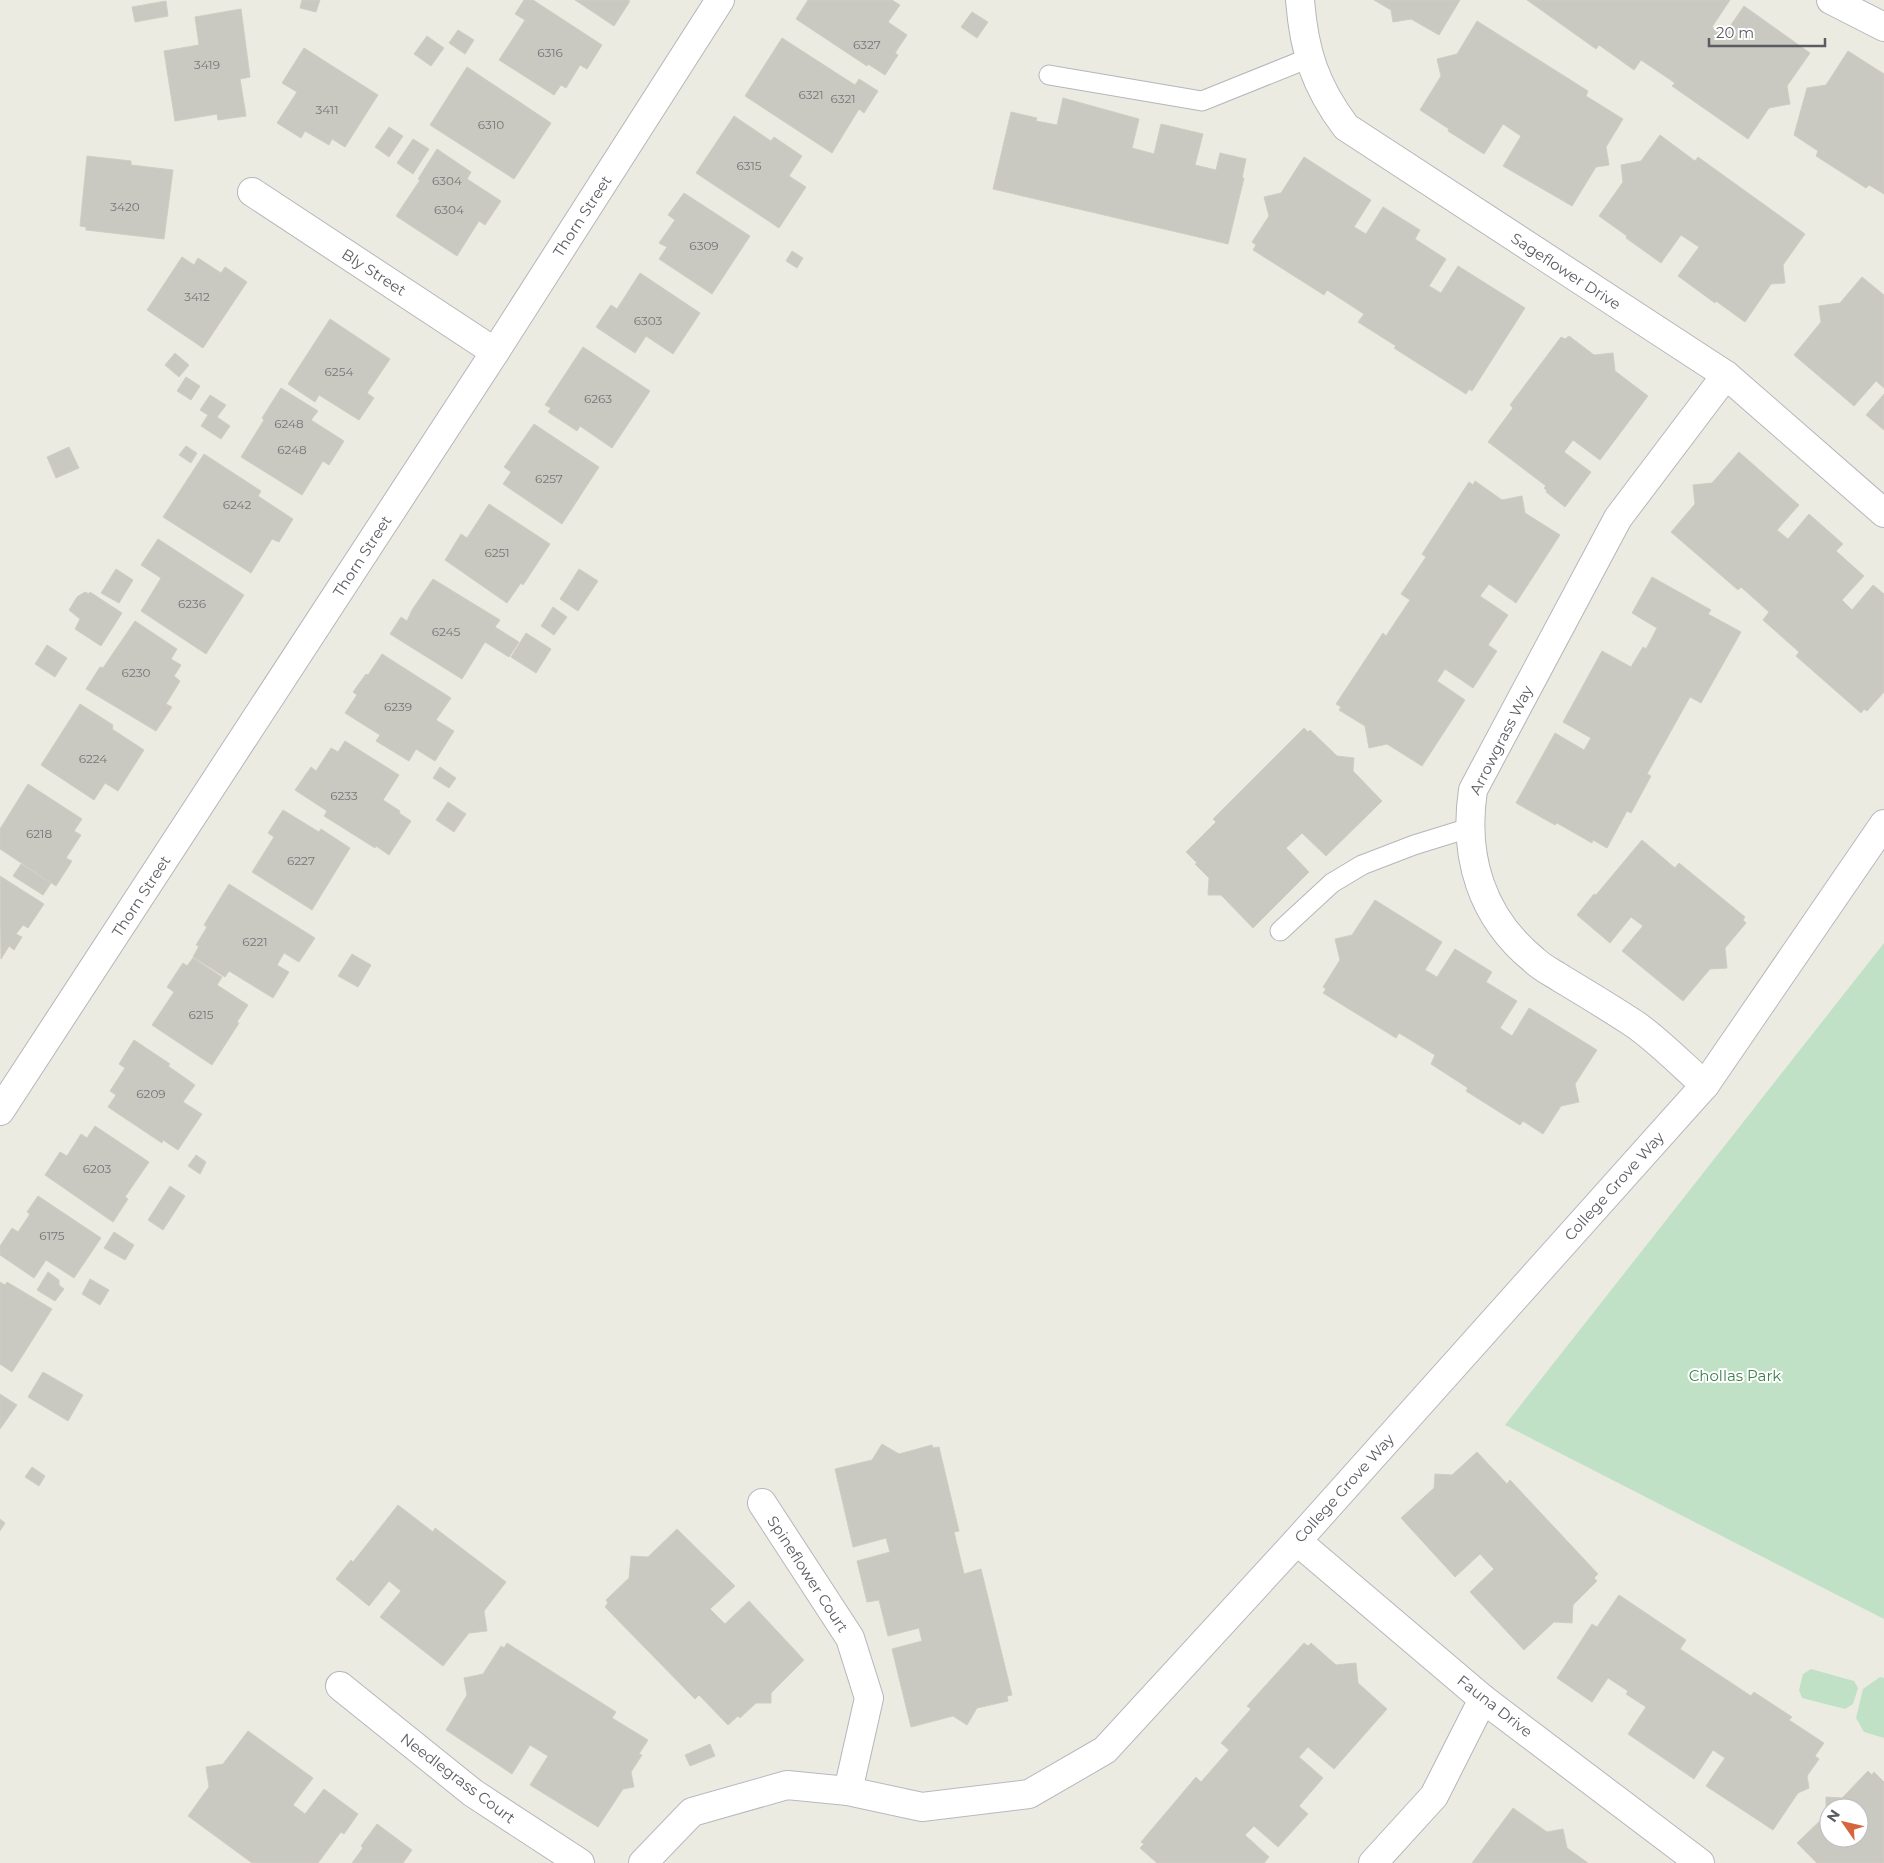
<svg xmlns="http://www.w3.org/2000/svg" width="1884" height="1863" font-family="Montserrat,sans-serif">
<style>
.green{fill:#c1e1c6}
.building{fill:#c9c8c1;stroke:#d0cec1;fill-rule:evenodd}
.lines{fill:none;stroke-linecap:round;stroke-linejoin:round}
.lane-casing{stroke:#b5b6bb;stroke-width:21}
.street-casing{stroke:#b5b6bb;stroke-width:30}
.secondary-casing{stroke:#b8b9bf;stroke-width:30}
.lane{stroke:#fff;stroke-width:19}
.street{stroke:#fff;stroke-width:28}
.secondary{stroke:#fff;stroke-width:28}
.labels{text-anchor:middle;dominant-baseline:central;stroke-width:4;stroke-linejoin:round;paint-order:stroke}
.number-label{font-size:12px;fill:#76777a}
.street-label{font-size:15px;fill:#5b5c62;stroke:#fff}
.park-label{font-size:15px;fill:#3c7f4b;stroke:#fff}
</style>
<rect width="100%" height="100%" fill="#ecebe2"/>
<g class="green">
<path d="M1884,943V1619L1505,1425Z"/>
<path d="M1811,1669L1854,1681L1858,1688L1853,1704L1845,1709L1802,1698L1799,1690L1803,1674Z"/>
<path d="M1880,1677L1884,1678V1738L1864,1732L1856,1718L1863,1689Z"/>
</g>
<g class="building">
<path d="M302,0H320L316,12L300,8Z"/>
<path d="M524,0H533L602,45L587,69L580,65L566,88L561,85L554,95L499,60L525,20L515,14Z"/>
<path d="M575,0H628L630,1L614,26Z"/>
<path d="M808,0H892L900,5L888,22L907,35L895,53L898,55L885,75L868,64L867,66L796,19Z"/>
<path d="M1374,0H1460L1439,35L1411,19L1393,22L1391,10Z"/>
<path d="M1527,0H1730L1712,27L1724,35L1744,6L1810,53L1787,86L1790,104L1769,108L1748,139L1672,86L1675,83L1641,60L1634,70L1599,45L1596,49Z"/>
<path d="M166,1L168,16L135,22L132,7Z"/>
<path d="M241,9L250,77L240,79L246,116L218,120L217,114L175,121L164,51L199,45L195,17Z"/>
<path d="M972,12L988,22L977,38L961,27Z"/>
<path d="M1477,21L1588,91L1586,96L1623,119L1606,147L1609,165L1596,167L1572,206L1503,166L1521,136L1503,124L1484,154L1448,131L1449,129L1420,110L1441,76L1437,59L1457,54Z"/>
<path d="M458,30L474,40L465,54L449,43Z"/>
<path d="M427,36L444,48L431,66L414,54Z"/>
<path d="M782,38L855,85L859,79L878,91L864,113L859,109L832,153L745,96Z"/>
<path d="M304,48L378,95L345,147L332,139L329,145L305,131L301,138L277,123L297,92L282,83Z"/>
<path d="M1848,51L1884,74V194L1869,185L1866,188L1816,156L1818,151L1794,135L1807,88L1826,85Z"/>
<path d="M467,67L551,123L514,179L430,125Z"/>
<path d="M1063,98L1139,119L1132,148L1154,154L1161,124L1203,134L1195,165L1216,170L1220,153L1246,159L1242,178H1244L1228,244L993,189L1011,112L1037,118L1036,121L1057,125Z"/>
<path d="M734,116L771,141L774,137L802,156L789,176L806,187L779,228L696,173Z"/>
<path d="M389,127L403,136L389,157L375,147Z"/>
<path d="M1660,135L1695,161L1698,157L1805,234L1783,265L1785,283L1771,284L1745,322L1716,301L1715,303L1678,276L1699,247L1681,235L1661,263L1626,238L1627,236L1599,216L1623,182L1621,165L1641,161Z"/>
<path d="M413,139L429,149L413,174L397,163Z"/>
<path d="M437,149L471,172L467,179L501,201L485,225L479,221L457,256L396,216L420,180L418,179Z"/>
<path d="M87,156L131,161V165L173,170L164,239L86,230V227L80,226Z"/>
<path d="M1304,157L1371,200L1354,227L1366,234L1383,207L1420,230L1415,239L1446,259L1429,286L1441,293L1458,266L1525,308L1472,391L1469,389L1466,394L1394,348L1396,346L1358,322L1364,314L1327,290L1324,295L1253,250L1256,245L1252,242L1269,216L1264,197L1281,193Z"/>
<path d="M684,193L750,236L712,294L659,259L667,247L659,243L675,220L668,215Z"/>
<path d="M792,251L803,258L797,268L786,261Z"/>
<path d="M182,257L194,265L198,258L221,273L225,267L247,282L203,348L147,310Z"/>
<path d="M640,273L700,313L673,354L646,336L635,353L596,327L611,305L617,309Z"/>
<path d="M1862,277L1884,295V388L1876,381L1854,406L1794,355L1821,322L1819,306L1840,303Z"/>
<path d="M330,319L390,359L367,393L374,398L359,420L319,395L315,402L288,384Z"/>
<path d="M1569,336L1594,355L1613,353L1615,371L1648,396L1600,460L1573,440L1564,452L1591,472L1565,507L1546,492L1547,491L1544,488L1546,486L1488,442L1513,408L1510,405L1561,337L1565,339Z"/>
<path d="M583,347L650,391L612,448L580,426L577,431L548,412L551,408L545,405Z"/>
<path d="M175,353L189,365L179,377L165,365Z"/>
<path d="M186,377L200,386L191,400L177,391Z"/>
<path d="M281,388L318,411L311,420L344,441L329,465L323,461L302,495L241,457L264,420L262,418Z"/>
<path d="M1884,394V430L1866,415Z"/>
<path d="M210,395L226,405L217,417L230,426L221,439L201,426L208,415L200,410Z"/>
<path d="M534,424L599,467L562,524L503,484L511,472L504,467Z"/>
<path d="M186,446L197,453L191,463L179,455Z"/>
<path d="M69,447L79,468L56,478L47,457Z"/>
<path d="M1739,452L1799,505L1777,530L1788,539L1809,514L1843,544L1836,551L1864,576L1842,600L1852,610L1873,585L1884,594V692L1867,711L1864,709L1861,713L1796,656L1799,652L1763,620L1769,612L1741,587L1738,590L1671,532L1695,504L1693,485L1712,483Z"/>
<path d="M204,454L261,491L258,496L293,519L279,542L272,539L251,573L163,517Z"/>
<path d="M1475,481L1502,500L1522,496L1525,513L1560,535L1516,603L1489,584L1480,596L1508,615L1488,645L1497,651L1473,688L1445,669L1437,681L1465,700L1422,766L1387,744L1369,748L1365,726L1339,710L1341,707L1336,704L1383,633L1386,636L1410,600L1401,594L1426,557L1422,554L1469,482L1473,485Z"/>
<path d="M489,504L550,544L523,585L521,583L507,603L445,560L461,534L467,538Z"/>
<path d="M158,539L244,595L206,654L141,611L161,578L141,565Z"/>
<path d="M116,569L133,580L119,603L101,593Z"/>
<path d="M579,569L598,581L578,611L560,599Z"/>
<path d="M1652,577L1711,610L1708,614L1741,632L1701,703L1690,697L1647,774L1651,776L1631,813L1627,811L1607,848L1593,840L1592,843L1557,823L1555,825L1516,803L1555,733L1584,750L1591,738L1563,722L1602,651L1631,667L1643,647L1646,649L1657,628L1632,613Z"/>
<path d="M433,579L500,620L495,627L519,642L509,657L485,642L462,679L390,634L401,617L407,621L412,610Z"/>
<path d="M85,592L89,594L90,592L122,613L101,646L75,629L80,619L69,610L77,597Z"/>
<path d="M553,607L567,617L554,635L541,626Z"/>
<path d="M135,621L177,649L171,659L181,665L174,676L180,681L166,704L172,707L156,731L86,689L100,667L103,668Z"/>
<path d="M526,633L551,649L536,673L511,657Z"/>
<path d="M47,645L67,658L55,677L35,664Z"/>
<path d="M382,654L451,698L436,720L454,731L435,761L416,749L409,761L376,741L380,735L345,713L357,695L353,692L366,674L368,675Z"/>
<path d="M80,704L113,725L112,729L144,750L118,791L105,783L94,800L41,765Z"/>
<path d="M1304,728L1308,732L1310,730L1337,756L1354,758L1353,771L1382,801L1326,856L1302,833L1286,848L1309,872L1253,928L1221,895H1208L1209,878L1195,864L1197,863L1186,852L1216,822L1213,819Z"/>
<path d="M345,741L399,775L383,800L400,811L399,813L411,821L389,855L376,846L375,848L324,816L327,811L295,790L311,767L316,771L331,748L338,752Z"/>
<path d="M440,767L456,778L449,788L433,778Z"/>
<path d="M28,784L82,819L74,831L81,835L66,858L72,861L56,886L0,849V829Z"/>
<path d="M448,802L466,814L454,832L436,820Z"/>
<path d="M283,810L319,832L321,829L350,848L312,910L252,872L274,837L268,833Z"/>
<path d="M1642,840L1675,868L1679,863L1745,917L1743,920L1746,923L1725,948L1727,968L1710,969L1683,1001L1622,951L1643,926L1631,917L1610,943L1577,915L1594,894L1596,895Z"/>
<path d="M21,864L51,883L43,895L13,876Z"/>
<path d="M0,876L44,904L28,928L23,925L16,934L22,937L14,950L9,946L1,959Z"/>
<path d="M229,884L315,938L299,962L284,953L277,965L289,972L273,998L229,971L225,977L193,957L199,946L196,945L207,927L204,925Z"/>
<path d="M1375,900L1442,942L1425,970L1437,977L1455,949L1492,972L1486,982L1517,1001L1500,1028L1512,1036L1529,1008L1597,1050L1575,1084L1579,1102L1561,1106L1543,1134L1523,1121L1520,1125L1466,1091L1468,1088L1431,1064L1435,1055L1399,1033L1396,1038L1323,993L1326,989L1323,987L1340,960L1335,939L1352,935Z"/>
<path d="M352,954L371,965L358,987L338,976Z"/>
<path d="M193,958L222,977L217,985L248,1005L237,1022L239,1023L212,1065L152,1025L174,992L167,987L183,963L187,966Z"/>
<path d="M134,1040L170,1064L168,1066L195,1085L183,1102L202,1114L178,1150L163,1140L162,1143L108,1107L116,1095L110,1091L125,1068L119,1064Z"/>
<path d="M95,1126L149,1162L125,1197L128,1199L113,1222L45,1175L60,1152L67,1156L81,1134L87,1138Z"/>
<path d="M196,1155L206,1162L200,1174L188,1166Z"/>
<path d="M170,1186L185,1196L163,1230L148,1220Z"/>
<path d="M38,1196L101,1238L74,1278L46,1260L34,1278L0,1255V1246L12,1228L18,1232L30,1214L27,1212Z"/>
<path d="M114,1232L134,1245L125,1260L104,1248Z"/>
<path d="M48,1272L59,1280V1285L64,1289L55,1301L37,1290Z"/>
<path d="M90,1279L109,1290L100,1305L82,1294Z"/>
<path d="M0,1282L5,1285L7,1282L52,1309L12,1372L0,1364Z"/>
<path d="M43,1372L83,1395L68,1421L28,1397Z"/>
<path d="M0,1394L17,1405L0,1429Z"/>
<path d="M882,1444L899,1454L932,1445L933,1448L939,1447L959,1531L954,1532L964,1574L981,1569L1012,1695L1007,1696L1008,1701L977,1708L967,1725L953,1716L911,1727L892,1649L922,1641L919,1628L888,1636L879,1600L867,1602L857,1561L890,1552L886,1538L853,1547L835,1469L872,1460Z"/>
<path d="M1477,1452L1507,1484L1510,1480L1598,1574L1594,1578L1597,1581L1573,1605L1572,1623L1554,1622L1524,1650L1470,1592L1494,1569L1480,1554L1455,1577L1401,1518L1434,1488L1435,1474L1452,1475Z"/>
<path d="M32,1467L45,1476L39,1486L25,1477Z"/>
<path d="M398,1505L433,1532L435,1528L506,1582L484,1611L487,1631L469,1633L443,1666L380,1617L401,1591L389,1581L369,1606L336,1579L351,1560L353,1562Z"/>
<path d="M0,1519L5,1523L0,1531Z"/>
<path d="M677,1529L735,1586L710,1609L725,1624L749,1601L804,1660L771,1693V1703H756L740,1718L738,1716L728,1725L699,1695L695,1699L605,1607L608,1603L606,1600L629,1578L631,1556L648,1557Z"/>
<path d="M1619,1595L1686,1640L1680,1649L1751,1696L1754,1692L1792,1717L1789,1720L1824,1743L1815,1756L1819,1759L1807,1776L1809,1788L1798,1793L1773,1830L1706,1786L1725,1758L1713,1750L1694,1779L1628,1734L1646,1707L1626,1694L1628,1691L1608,1678L1592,1702L1557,1678L1592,1624L1597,1627Z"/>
<path d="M507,1643L616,1712L612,1718L648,1740L639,1754L642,1755L631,1772L634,1787L623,1789L598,1827L530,1785L548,1756L530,1745L512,1774L446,1730L467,1695L464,1678L483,1674L501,1646L504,1648Z"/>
<path d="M1304,1643L1308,1646L1311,1643L1336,1665L1356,1663L1358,1683L1387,1709L1334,1769L1308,1747L1299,1757L1323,1778L1299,1806L1308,1814L1278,1847L1254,1826L1245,1835L1269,1857L1264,1863H1157L1140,1848L1144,1844L1141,1842L1196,1777L1201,1782L1229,1750L1221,1743L1251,1709L1247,1706Z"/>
<path d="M248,1731L313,1778L293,1805L305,1814L324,1789L358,1814L344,1834L341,1832L318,1863H252L188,1816L209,1787L206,1767L223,1764Z"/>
<path d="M710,1744L715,1756L690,1766L685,1755Z"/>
<path d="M1868,1771L1872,1775L1874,1772L1884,1782V1863H1817L1797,1843L1826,1815V1797L1842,1798ZM1829,1808H1859V1838H1829Z"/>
<path d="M1513,1808L1547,1832L1563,1829L1567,1848L1588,1863H1472Z"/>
<path d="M377,1824L412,1850L403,1863H352L363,1848L361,1846Z"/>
</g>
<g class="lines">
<g class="lane-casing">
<g id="lane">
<path d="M1049,75L1202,101L1309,58"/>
<path d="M1280,931L1332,883L1362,865L1414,845L1469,828"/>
</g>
</g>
<g class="street-casing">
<g id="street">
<path d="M1300,0C1304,51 1315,86 1346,127L1726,375L1884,513"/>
<path d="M1831,0L1884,27"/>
<path d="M252,192L495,352"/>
<path d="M1705,1085C1683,1066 1660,1042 1636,1025C1612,1009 1587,994 1562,979C1553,973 1542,968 1534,960C1481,917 1463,856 1473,790L1618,518L1726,375"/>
<path d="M0,1111L495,352L720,0"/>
<path d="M762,1503L850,1638L869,1698L848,1791"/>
<path d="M1297,1541L1483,1699L1700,1863"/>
<path d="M340,1686L473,1793L580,1863"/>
<path d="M1373,1863L1434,1796L1483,1699"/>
</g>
</g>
<g class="secondary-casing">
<path id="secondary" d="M643,1863L692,1812L787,1785L848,1791L922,1807L1029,1794L1105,1750L1297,1541L1705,1085L1884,824"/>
</g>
<use href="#lane" class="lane"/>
<use href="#street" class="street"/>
<use href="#secondary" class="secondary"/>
</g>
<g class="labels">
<g class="number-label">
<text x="867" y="44">6327</text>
<text x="550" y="52">6316</text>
<text x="207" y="64">3419</text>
<text x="811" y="94">6321</text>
<text x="843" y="98">6321</text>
<text x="327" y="109">3411</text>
<text x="491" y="124">6310</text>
<text x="749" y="165">6315</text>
<text x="447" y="180">6304</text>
<text x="125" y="206">3420</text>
<text x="449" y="209">6304</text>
<text x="704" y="245">6309</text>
<text x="197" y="296">3412</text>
<text x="648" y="320">6303</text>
<text x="339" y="371">6254</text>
<text x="598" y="398">6263</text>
<text x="289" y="423">6248</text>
<text x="292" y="449">6248</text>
<text x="549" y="478">6257</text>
<text x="237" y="504">6242</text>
<text x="497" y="552">6251</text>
<text x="192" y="603">6236</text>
<text x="446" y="631">6245</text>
<text x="136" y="672">6230</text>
<text x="398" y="706">6239</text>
<text x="93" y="758">6224</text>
<text x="344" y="795">6233</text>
<text x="39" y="833">6218</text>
<text x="301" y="860">6227</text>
<text x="255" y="941">6221</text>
<text x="201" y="1014">6215</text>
<text x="151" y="1093">6209</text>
<text x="97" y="1168">6203</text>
<text x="52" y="1235">6175</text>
</g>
<g class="street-label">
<text transform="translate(582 216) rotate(-57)">Thorn Street</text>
<text transform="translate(1566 271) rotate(33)">Sageflower Drive</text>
<text transform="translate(374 272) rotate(33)">Bly Street</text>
<text transform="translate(362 556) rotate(-57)">Thorn Street</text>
<text transform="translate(1501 740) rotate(-63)">Arrowgrass Way</text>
<text transform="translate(141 896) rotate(-57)">Thorn Street</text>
<text transform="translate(1614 1186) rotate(-48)">College Grove Way</text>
<text transform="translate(1344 1488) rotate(-48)">College Grove Way</text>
<text transform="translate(808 1574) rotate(57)">Spineflower Court</text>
<text transform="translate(1495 1706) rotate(38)">Fauna Drive</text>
<text transform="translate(458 1778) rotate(37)">Needlegrass Court</text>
</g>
<g class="park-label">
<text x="1735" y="1375">Chollas Park</text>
</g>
</g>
<g transform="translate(1844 1823) rotate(304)"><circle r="24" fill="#ffffff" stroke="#bdbec0"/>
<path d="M0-4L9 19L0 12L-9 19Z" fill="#d8643c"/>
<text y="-8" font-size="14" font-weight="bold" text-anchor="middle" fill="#5b5c62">N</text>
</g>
<path d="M1709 38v8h116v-8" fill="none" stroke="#5b5c62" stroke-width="2.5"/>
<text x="1716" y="38" font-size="15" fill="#5b5c62" stroke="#ffffff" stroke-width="4" paint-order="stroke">20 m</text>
</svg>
